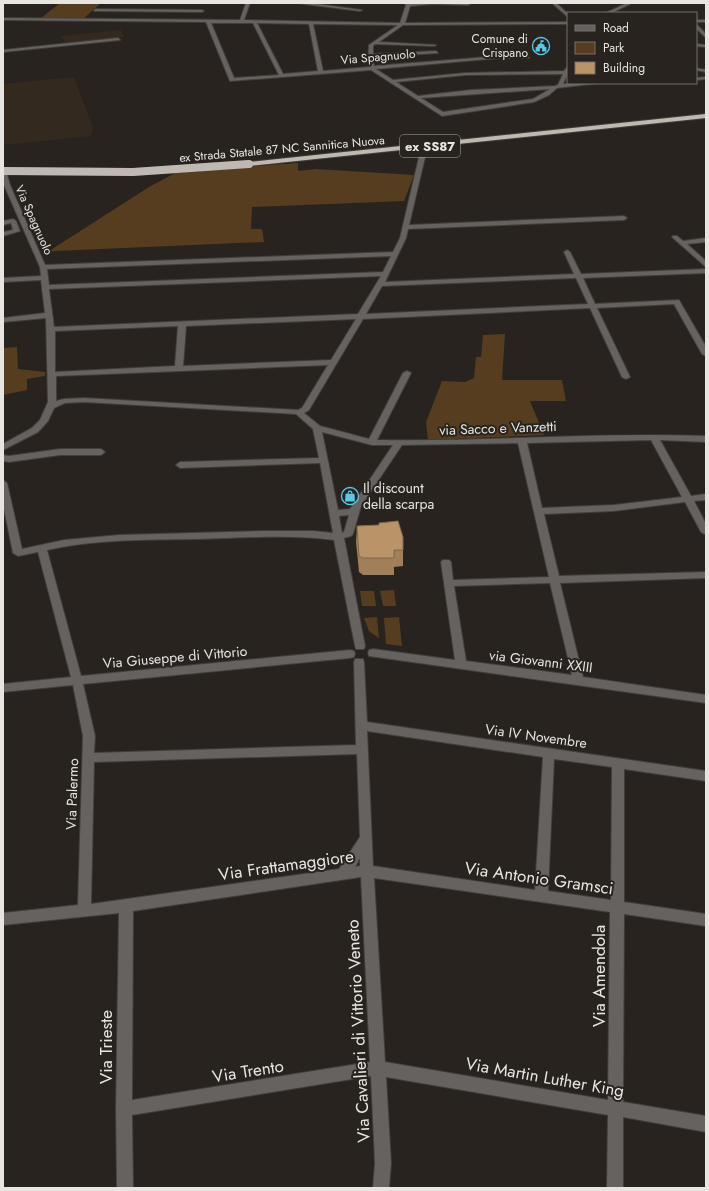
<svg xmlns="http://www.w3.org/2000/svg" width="709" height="1191" font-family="Jost,sans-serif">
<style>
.built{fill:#33291f}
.green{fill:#563d20}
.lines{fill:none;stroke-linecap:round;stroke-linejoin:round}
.minor-casing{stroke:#433e39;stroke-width:2}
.highway-casing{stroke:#433e39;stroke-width:2}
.minor{fill:#65625f;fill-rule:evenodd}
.highway{fill:#bfb9b2;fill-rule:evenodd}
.highway-bridge-casing{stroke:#433e39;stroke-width:8;stroke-linecap:butt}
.highway-bridge{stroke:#bfb9b2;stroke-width:8}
.wall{fill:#a07f5a}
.building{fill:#ba9469;stroke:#82684a}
.labels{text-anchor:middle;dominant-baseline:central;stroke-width:4;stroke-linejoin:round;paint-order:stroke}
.far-poi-label{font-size:12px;fill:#e8e5e1;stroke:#28231e;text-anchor:end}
.far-street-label{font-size:12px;fill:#e8e5e1;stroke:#28231e}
.shield{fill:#28231e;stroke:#aeaba6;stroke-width:1}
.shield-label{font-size:13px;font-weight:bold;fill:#e8e5e1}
.street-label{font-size:14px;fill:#e8e5e1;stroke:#28231e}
.poi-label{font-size:14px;fill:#e8e5e1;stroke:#28231e;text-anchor:start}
.near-street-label{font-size:17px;fill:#e8e5e1;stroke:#28231e}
</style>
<rect width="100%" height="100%" fill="#28231e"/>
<g class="built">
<path d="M121,30L124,37L66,43L61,36Z"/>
<path d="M74,77L93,128L91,136L3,145V84Z"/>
</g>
<g class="green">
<path d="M60,3H101L83,19H40Z"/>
<path d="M298,163V171L316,169L414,175L404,201L252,207L251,229H262L264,242L55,251L46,253L149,187L177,172Z"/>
<path d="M505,334L502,380H562L566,401H530L544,435L428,440L426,422L442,381L465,382L474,378L476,357H481L483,335Z"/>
<path d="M17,347L18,369L45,372V376L27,379V390L3,395V348Z"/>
<path d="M394,590L396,606H383L380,591Z"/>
<path d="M360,591H374L376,606H362Z"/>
<path d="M377,617L379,638L380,639L369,631L364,618Z"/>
<path d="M399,617L402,646L386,644L384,618Z"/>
</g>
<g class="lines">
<g class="minor-casing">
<g id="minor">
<path d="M246,3H250L244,20L400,23L406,5L404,3H469L470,4L468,5L432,4L410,6L405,23L568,22V24L403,25L379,42L436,45L434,46L375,44L373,46V54L436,51L438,53L373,57L374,66L500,56H527L529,58H500L376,69L393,80L465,73L564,71L568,66V73L563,84L599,83L557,88L549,95L534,102L442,116L371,70L230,81L206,22L3,20V18L240,20ZM211,23H253L279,75L234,78ZM257,23L309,24L318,71L283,74ZM313,24L398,25L369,45L368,64L369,67L323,71ZM563,74L558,85L555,86L471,90L418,96L396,82L465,75ZM550,89L533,99L443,112L421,98Z"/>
<path d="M296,3H309L362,10L360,11Z"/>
<path d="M552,3H556L568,14V17Z"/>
<path d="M627,3L630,4L611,13H606Z"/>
<path d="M95,9L202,10L204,11L202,12L94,11Z"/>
<rect x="696" y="20" width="10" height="2"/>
<path d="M696,24L706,34V38L696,28Z"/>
<path d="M118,38L120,40L3,52V50Z"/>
<path d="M696,44L706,45V47L696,46Z"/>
<path d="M696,68L706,70V72L696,70Z"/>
<path d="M706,77V79L696,80V78Z"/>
<path d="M423,151L426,153L409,225L624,216L627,218L624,220L408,229L406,238L385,282L574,274L564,252L567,250L570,252L581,274L706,269V273L583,278L595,304L679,300L706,347V356L702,354L674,304L597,308L630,377L626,379L622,377L590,308L363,319L309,410L304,413L320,426L369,439L403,373L407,371L411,373L377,440C487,442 596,432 706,436V442L660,440L691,496L706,494V500L694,501L706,524V535L701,532L685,502L614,511L544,514L559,576L706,572V578L560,583L583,677L706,695V703L369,656L368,653L369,650L373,649L455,660L441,562L443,560H449L451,562L453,580L549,577L518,443L402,445L361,506L353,534L351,536L344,538L365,646L364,649H356L355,646L334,540C289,534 242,538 197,539C147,540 96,539 47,550L81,676L350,650L354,651L355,654L354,657L350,658L83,684L95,736L94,753L356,745L354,662L355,659H363L364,662L367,722L706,771V781L624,769V902L706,914V926L624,914L623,1102L706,1116V1132L623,1117V1188H607L608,1115L386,1077L391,1163L389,1188H373L375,1163L371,1076L132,1115L133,1188H117L116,1109L119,913L3,925V913L78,905L83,736L73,685L3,692V684L71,677L38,552L18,556L13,553L3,504V480L7,483L22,549L64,540L119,535L265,531H313L333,533L320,463L180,468L176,465L180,462L319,458L313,429L296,414L84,402L65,403L54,408L48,421L38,432L3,450V444L32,428L40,420L48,402L46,318L3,322V318L45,313L41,280L3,282V278L41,276L40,267L4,185L3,169L6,171L10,185L45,265L393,252L400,238L420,153ZM391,256L383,272L49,285L47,269ZM381,276L358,314L54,327L49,289ZM576,278L588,304L366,314L382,286ZM356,319L331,360L183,366L186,326ZM178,326L175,366L55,372V331ZM328,365L302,408L298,410L84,398L64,399L56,401V376ZM322,432L372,445H393L350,509L338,510ZM651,440L682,497L614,505L542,508L527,443ZM349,515L344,532L342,533L339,516ZM550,583L572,675L466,661L454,586ZM367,731L543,757L535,890L373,866ZM357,754L360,837L339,869L91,904L94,762ZM554,759L612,767L611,900L548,891ZM360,858V866L355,867ZM361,877L370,1062L132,1100L133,911ZM374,878L610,912L608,1100L385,1062Z"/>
<path d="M13,219L16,221L20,231L3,236V232L13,230L11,223L3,225V221Z"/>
<path d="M673,236H677L683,241L706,238V242L687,244L706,261V267L672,237Z"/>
<path d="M60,449H101L105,452L101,455H60L9,462L3,461V455L9,456Z"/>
</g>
</g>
<g class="highway-casing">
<path id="highway" d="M706,114V118L249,166L246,164L249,162Z"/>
</g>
<use href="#minor" class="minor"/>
<use href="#highway" class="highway"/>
<g class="highway-bridge-casing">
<path id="highway-bridge" d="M3,171L133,172L249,164"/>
</g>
<use href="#highway-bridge" class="highway-bridge"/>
</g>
<path class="wall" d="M379,523L403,550V566L394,567V575H363L359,572L356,542L357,526L379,525Z"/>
<path class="building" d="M398,521L403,537V550H394V558H363L359,556L357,526L379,525V523Z"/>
<defs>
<g id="civic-ring" transform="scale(0.9)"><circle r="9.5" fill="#28231e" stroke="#5ac8e6" stroke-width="1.5"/><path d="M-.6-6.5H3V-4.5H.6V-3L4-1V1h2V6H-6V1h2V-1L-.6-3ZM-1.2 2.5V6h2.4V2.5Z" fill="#5ac8e6"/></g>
<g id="shop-ring" transform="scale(0.9)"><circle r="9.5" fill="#28231e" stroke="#5ac8e6" stroke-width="1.5"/><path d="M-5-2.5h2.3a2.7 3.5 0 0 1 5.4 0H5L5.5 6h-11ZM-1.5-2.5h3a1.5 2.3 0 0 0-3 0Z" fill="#5ac8e6"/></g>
</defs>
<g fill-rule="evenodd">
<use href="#civic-ring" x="541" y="46"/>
<use href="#shop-ring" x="350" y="496"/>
</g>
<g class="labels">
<g class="far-poi-label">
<text x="528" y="39">Comune di<tspan x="528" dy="14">Crispano</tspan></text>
</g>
<g class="far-street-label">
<text transform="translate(378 57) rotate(-5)">Via Spagnuolo</text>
<text transform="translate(282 149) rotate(-5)">ex Strada Statale 87 NC Sannitica Nuova</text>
<text transform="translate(34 220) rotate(66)">Via Spagnuolo</text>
</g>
<rect class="shield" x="400" y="135" width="60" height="22" rx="3"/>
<g class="shield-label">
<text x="430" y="146">ex SS87</text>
</g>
<g class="street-label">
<text transform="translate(498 428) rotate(-2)">via Sacco e Vanzetti</text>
<text transform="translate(175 657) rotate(-5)">Via Giuseppe di Vittorio</text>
<text transform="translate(541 661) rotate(7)">via Giovanni XXIII</text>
<text transform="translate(536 736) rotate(8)">Via IV Novembre</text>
<text transform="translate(72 794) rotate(-88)">Via Palermo</text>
</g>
<g class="poi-label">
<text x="363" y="488">Il discount<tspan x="363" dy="16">della scarpa</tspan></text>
</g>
<g class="near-street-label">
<text transform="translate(286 865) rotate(-8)">Via Frattamaggiore</text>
<text transform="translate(539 878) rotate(8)">Via Antonio Gramsci</text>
<text transform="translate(599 976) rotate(-90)">Via Amendola</text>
<text transform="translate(358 1031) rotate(-93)">Via Cavalieri di Vittorio Veneto</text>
<text transform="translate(106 1047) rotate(-90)">Via Trieste</text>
<text transform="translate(248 1071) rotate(-9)">Via Trento</text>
<text transform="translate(545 1077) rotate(10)">Via Martin Luther King</text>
</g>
</g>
<rect width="709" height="1191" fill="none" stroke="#e8e5e1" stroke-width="8"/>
<rect x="567" y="12" width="130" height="72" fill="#28231e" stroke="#75716c"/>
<rect x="575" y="25" width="20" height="6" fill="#65625f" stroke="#75716c"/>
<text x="603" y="32" font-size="12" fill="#e8e5e1">Road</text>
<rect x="575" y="42" width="20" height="12" fill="#563d20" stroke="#75716c"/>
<text x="603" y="52" font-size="12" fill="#e8e5e1">Park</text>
<rect x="575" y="62" width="20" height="12" fill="#ba9469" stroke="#75716c"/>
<text x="603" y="72" font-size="12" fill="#e8e5e1">Building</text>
</svg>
